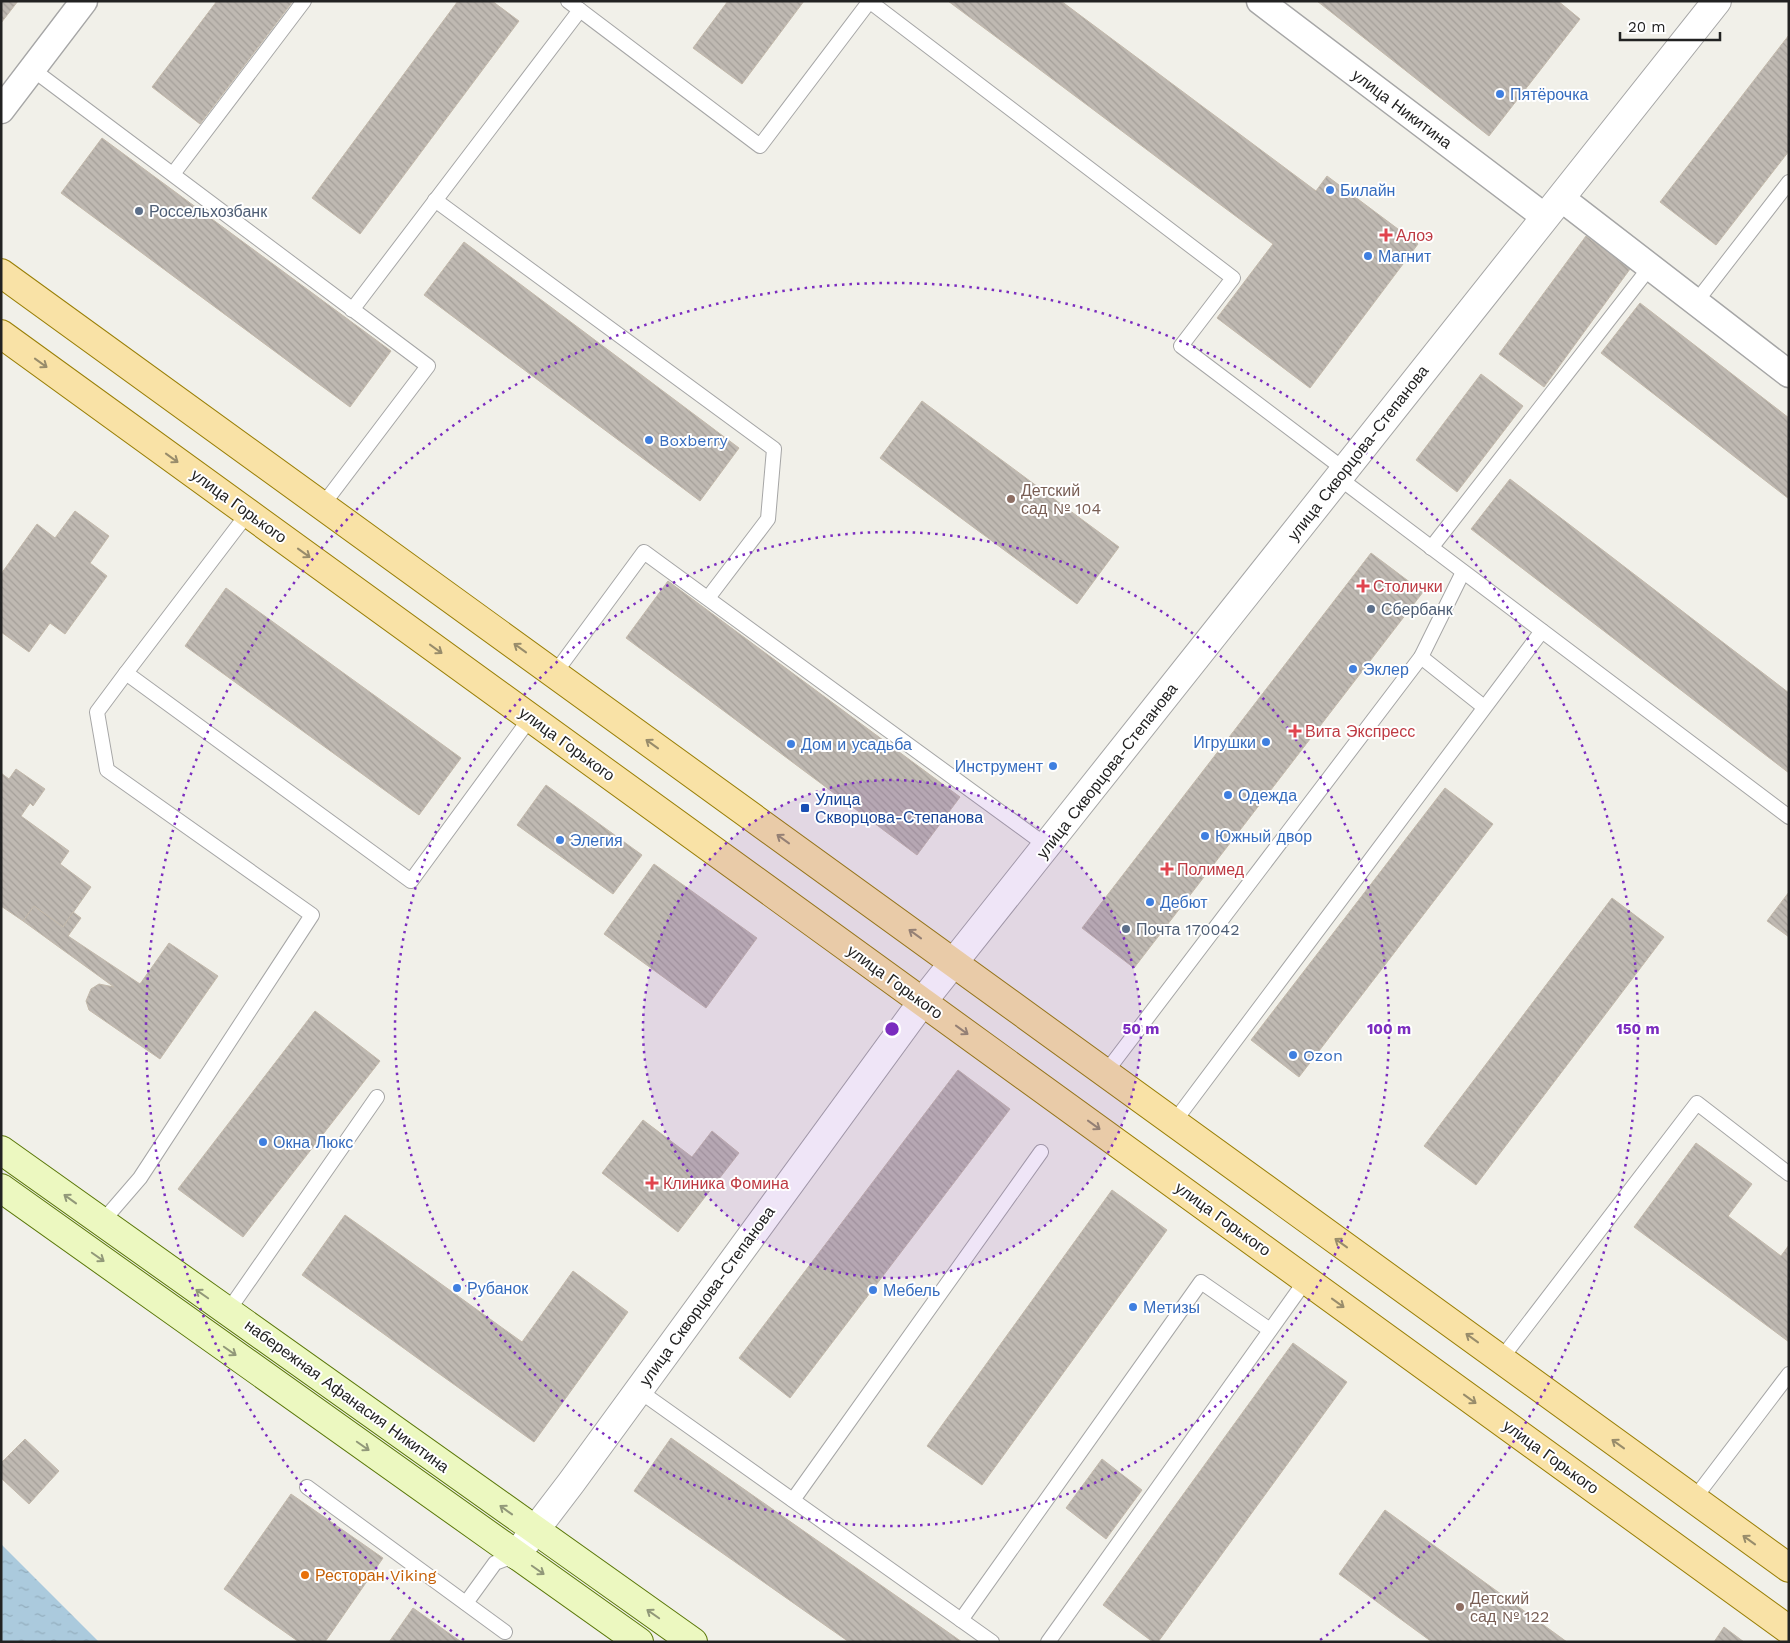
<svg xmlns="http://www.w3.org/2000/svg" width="1790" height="1643" font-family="'Work Sans',sans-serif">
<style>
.water{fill:url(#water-ripples)}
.building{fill:url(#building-back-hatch);stroke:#c3b9ab}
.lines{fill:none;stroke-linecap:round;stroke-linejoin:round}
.service-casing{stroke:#a6a6a6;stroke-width:16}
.minor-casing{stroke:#a6a6a6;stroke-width:29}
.tertiary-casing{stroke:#a6a6a6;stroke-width:30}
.secondary-casing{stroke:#5b7809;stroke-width:30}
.primary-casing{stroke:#997f06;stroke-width:30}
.service{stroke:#fff;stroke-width:14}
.minor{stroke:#fff;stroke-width:26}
.tertiary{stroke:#fff;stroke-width:28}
.secondary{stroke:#ecf8c0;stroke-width:28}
.primary{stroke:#f9e2a6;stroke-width:28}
.oneway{stroke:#988c6b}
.oneway2{stroke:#919879}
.ring{fill:none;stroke:#7b2cbf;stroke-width:2.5;stroke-dasharray:2.5 5}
.shop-dot{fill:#3f7fe0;stroke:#fff;stroke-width:2}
.service-dot{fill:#5c6f8a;stroke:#fff;stroke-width:2}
.health-dot{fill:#e0444e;stroke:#fff;stroke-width:2}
.education-dot{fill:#8d6e63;stroke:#fff;stroke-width:2}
.transit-dot{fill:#1a4fb4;stroke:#fff;stroke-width:2}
.food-dot{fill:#e8710a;stroke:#fff;stroke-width:2}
.labels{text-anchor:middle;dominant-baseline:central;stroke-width:4;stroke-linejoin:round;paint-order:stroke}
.shop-label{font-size:16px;fill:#366cbe;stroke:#fff;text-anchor:start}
.street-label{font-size:16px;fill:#222;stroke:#fff}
.service-label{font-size:16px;fill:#4e5e75;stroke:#fff;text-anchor:start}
.health-label{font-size:16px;fill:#be3a42;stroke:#fff;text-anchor:start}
.education-label{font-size:16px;fill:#785e54;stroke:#fff;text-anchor:start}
.transit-label{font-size:16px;fill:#164399;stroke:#fff;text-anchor:start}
.food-label{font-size:16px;fill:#c56008;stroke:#fff;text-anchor:start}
.centre{fill:#7b2cbf;stroke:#fff;stroke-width:2.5}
.ring-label{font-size:15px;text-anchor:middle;font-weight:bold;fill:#7b2cbf;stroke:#fff;stroke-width:4;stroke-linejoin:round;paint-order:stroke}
</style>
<defs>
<pattern id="water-ripples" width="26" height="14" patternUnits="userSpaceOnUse" patternTransform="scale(1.25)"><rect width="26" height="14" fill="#abcadd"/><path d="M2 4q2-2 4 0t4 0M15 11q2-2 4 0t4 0" fill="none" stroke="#93adbd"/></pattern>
<pattern id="building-back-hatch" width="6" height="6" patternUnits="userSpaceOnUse" patternTransform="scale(1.25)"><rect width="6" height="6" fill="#bfb9b2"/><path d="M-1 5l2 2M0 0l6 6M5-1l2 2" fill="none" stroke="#a49f99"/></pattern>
</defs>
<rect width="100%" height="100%" fill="#f1f0e9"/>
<path class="water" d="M1,1544L99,1642H1Z"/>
<g class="building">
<path d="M1,1H18L1,23Z"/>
<path d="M217,1H293L200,124L152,87Z"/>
<path d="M458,1H492L519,21L360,234L312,198Z"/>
<path d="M728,1H804L742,84L693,48Z"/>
<path d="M948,1H1061L1316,191L1327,176L1418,244L1310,388L1217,318L1273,244Z"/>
<path d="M1317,1H1558L1580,19L1489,136Z"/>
<path d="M1789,35V151L1716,245L1660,202Z"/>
<path d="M102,138L391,351L350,407L61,193Z"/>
<path d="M1586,236L1630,269L1544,387L1499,354Z"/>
<path d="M464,242L739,448L700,501L424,295Z"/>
<path d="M1640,303L1789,418V499L1601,353Z"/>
<path d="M1481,374L1523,406L1457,492L1416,460Z"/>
<path d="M922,401L1119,547L1077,604L880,458Z"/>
<path d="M1510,479L1789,693V773L1471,529Z"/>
<path d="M75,511L109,536L90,563L107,576L65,634L50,623L29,652L1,632V574L37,524L55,538Z"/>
<path d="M1371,553L1423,592L1134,968L1082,928Z"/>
<path d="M668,581L960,797L917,855L626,638Z"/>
<path d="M226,588L461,758L419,815L185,646Z"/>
<path d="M16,769L45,789L33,806L30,803L21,816L69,851L60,864L91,887L63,927L34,906L23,921L1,906V773L9,779Z"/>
<path d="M546,785L642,855L613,894L517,825Z"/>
<path d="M1445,788L1493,824L1299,1077L1251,1040Z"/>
<path d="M654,864L757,938L706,1008L604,934Z"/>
<path d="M1789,892V937L1767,921Z"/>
<path d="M1612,898L1664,937L1476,1185L1424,1146Z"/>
<path d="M34,906L63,927L73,912L81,918L68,936L140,984L169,943L218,976L160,1059L89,1010L86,1001L91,989L99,984L114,987L23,921Z"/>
<path d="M315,1011L380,1061L243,1237L178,1189Z"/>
<path d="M958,1070L1010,1109L790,1398L739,1358Z"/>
<path d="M643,1120L692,1157L712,1131L739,1153L678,1232L602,1173Z"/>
<path d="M1696,1143L1752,1184L1728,1216L1781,1256L1789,1245V1342L1634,1227Z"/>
<path d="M1112,1190L1167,1230L982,1485L927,1446Z"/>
<path d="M345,1215L522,1342L573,1271L628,1312L534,1442L302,1275Z"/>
<path d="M1293,1343L1347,1382L1158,1642H1153L1103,1605Z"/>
<path d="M671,1438L962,1642H849L634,1491Z"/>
<path d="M25,1439L59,1471L29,1504L1,1478V1463Z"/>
<path d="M1102,1459L1142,1490L1106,1539L1066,1508Z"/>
<path d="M291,1494L383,1558L325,1642H299L224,1589Z"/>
<path d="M1385,1510L1567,1642H1432L1339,1574Z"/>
<path d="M413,1608L460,1641L459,1642H389Z"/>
<path d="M1724,1627L1744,1642H1714Z"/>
</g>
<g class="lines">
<g class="service-casing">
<g id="service">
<path d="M568,1L760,146L869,2"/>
<path d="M869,1L1233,278L1181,346L1345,470"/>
<path d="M32,69L428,366L322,506"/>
<path d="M173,174L304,1"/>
<path d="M435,200L774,449L768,519L708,598"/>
<path d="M1696,302L1789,182"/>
<path d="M352,310L580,10"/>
<path d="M1339,478L1789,817"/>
<path d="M248,513L126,673L411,881L531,717"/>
<path d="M1431,548L1650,267"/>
<path d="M1421,657L1484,707"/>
<path d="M555,673L644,552L1047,846"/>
<path d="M1106,1072L1421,657L1463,572"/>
<path d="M1174,1122L1542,631"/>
<path d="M102,1222L140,1178L312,915L107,770L97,712L126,673"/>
<path d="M228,1311L377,1097"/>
<path d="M1501,1359L1697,1103L1789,1174"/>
<path d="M638,1390L992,1642"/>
<path d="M307,1487L505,1632"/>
<path d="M1694,1499L1789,1374"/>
<path d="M793,1500L1041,1152"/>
<path d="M466,1603L495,1563L516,1555"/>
<path d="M961,1620L1201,1282L1270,1330"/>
<path d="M1048,1642L1306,1280"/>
</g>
</g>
<g class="minor-casing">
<g id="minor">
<path d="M1260,1L1545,217"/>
<path d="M1,110L84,1"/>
<path d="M1561,198L1789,374"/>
</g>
</g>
<g class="tertiary-casing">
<path id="tertiary" d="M516,1555L571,1483L923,1001L1717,1"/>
</g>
<g class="secondary-casing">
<g id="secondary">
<path d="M1,1150L693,1642"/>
<path d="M1,1188L639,1642"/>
</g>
</g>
<g class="primary-casing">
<g id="primary">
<path d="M1,273L1789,1568"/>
<path d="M1,334L1789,1630"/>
</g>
</g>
<use href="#service" class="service"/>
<use href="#minor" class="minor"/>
<use href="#tertiary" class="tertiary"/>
<use href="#secondary" class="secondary"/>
<use href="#primary" class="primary"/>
</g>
<defs><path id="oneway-shaft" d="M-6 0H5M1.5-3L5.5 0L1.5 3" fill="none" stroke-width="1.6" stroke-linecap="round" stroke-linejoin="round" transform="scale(1.25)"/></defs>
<g class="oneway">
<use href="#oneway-shaft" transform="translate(41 363) rotate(36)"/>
<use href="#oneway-shaft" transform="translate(172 458) rotate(36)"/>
<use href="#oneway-shaft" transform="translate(304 553) rotate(36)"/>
<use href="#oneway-shaft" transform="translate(520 648) rotate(-144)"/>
<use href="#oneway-shaft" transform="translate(436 649) rotate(36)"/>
<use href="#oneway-shaft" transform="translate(652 744) rotate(-144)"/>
<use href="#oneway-shaft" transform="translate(783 839) rotate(-144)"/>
<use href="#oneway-shaft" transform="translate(915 934) rotate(-144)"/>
<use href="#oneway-shaft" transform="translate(962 1030) rotate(36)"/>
<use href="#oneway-shaft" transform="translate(1094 1125) rotate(36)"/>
<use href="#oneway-shaft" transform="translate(1341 1243) rotate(-144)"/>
<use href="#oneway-shaft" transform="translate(1338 1303) rotate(36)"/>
<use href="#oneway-shaft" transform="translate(1472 1338) rotate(-144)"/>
<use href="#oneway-shaft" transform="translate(1470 1399) rotate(36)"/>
<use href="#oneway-shaft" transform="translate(1618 1444) rotate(-144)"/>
<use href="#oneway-shaft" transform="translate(1749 1540) rotate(-144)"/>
</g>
<g class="oneway2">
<use href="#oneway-shaft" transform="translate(70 1199) rotate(-144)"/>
<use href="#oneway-shaft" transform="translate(98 1257) rotate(35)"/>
<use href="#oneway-shaft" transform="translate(202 1294) rotate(-145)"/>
<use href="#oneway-shaft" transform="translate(230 1351) rotate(35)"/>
<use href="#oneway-shaft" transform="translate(363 1446) rotate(35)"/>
<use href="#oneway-shaft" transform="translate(506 1510) rotate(-144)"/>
<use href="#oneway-shaft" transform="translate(538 1570) rotate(35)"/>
<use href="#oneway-shaft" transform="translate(653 1614) rotate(-145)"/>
</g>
<circle cx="892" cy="1029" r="249" fill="#7b2cbf" fill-opacity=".12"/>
<g class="ring">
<circle cx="892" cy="1029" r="249"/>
<circle cx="892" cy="1029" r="497"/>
<path d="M464 1640A746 746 0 1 1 1320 1640"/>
</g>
<g class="shop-dot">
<circle cx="1500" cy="94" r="5"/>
<circle cx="1330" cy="190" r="5"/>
<circle cx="1368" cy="256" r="5"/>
<circle cx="649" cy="440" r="5"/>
<circle cx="1353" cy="669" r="5"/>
<circle cx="1266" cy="742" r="5"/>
<circle cx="791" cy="744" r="5"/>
<circle cx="1053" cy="766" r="5"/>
<circle cx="1228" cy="795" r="5"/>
<circle cx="1205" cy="836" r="5"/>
<circle cx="560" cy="840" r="5"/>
<circle cx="1150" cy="902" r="5"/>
<circle cx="1293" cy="1055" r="5"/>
<circle cx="263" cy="1142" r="5"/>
<circle cx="457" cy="1288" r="5"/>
<circle cx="873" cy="1290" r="5"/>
<circle cx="1133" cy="1307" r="5"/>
</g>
<g class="service-dot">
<circle cx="139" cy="211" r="5"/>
<circle cx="1371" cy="609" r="5"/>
<circle cx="1126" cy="929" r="5"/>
</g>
<g class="health-dot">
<path d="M1383.5 227.5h5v5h5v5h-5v5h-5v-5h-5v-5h5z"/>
<path d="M1360.5 578.5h5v5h5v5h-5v5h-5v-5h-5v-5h5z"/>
<path d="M1292.5 723.5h5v5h5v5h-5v5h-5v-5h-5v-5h5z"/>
<path d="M1164.5 861.5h5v5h5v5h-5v5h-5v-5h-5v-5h5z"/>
<path d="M649.5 1175.5h5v5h5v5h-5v5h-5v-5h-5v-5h5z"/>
</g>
<g class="education-dot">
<circle cx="1011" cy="499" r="5"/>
<circle cx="1460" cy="1607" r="5"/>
</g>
<rect class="transit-dot" x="800" y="803" width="10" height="10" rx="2.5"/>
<circle class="food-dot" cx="305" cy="1575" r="5"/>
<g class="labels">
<g class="shop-label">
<text x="1510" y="94">Пятёрочка</text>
<text x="1340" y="190">Билайн</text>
<text x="1378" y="256">Магнит</text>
<text x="659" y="440">Boxberry</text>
<text x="1363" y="669">Эклер</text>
<text x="1256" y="742" text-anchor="end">Игрушки</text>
<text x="801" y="744">Дом и усадьба</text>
<text x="1043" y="766" text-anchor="end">Инструмент</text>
<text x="1238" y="795">Одежда</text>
<text x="1215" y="836">Южный двор</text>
<text x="570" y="840">Элегия</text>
<text x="1160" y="902">Дебют</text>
<text x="1303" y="1055">Ozon</text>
<text x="273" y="1142">Окна Люкс</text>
<text x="467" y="1288">Рубанок</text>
<text x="883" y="1290">Мебель</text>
<text x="1143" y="1307">Метизы</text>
</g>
<g class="street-label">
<text transform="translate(1402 109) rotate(37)">улица Никитина</text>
<text transform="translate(1358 453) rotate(-52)">улица Скворцова-Степанова</text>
<text transform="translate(239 506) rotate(36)">улица Горького</text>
<text transform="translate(567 744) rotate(36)">улица Горького</text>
<text transform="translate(1107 771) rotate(-52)">улица Скворцова-Степанова</text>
<text transform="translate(895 982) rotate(36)">улица Горького</text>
<text transform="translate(1223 1219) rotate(36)">улица Горького</text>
<text transform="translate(707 1296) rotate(-54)">улица Скворцова-Степанова</text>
<text transform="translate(347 1396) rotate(36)">набережная Афанасия Никитина</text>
<text transform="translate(1551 1457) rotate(36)">улица Горького</text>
</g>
<g class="service-label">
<text x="149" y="211">Россельхозбанк</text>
<text x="1381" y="609">Сбербанк</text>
<text x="1136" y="929">Почта 170042</text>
</g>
<g class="health-label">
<text x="1396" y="235">Алоэ</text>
<text x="1373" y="586">Столички</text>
<text x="1305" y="731">Вита Экспресс</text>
<text x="1177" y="869">Полимед</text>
<text x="663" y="1183">Клиника Фомина</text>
</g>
<g class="education-label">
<text x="1021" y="490">Детский<tspan x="1021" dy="18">сад № 104</tspan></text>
<text x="1470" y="1598">Детский<tspan x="1470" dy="18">сад № 122</tspan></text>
</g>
<g class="transit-label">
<text x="815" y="799">Улица<tspan x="815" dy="18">Скворцова-Степанова</tspan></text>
</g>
<g class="food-label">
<text x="315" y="1575">Ресторан Viking</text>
</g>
</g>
<circle cx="892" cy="1029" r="8" class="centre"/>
<g class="ring-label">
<text x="1141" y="1034">50 m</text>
<text x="1389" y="1034">100 m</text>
<text x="1638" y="1034">150 m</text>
</g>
<rect width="1790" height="1643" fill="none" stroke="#222222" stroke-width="5"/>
<path d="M1620 32v8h100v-8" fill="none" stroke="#222222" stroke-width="2.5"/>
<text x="1628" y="32" font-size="15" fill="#222222" stroke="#ffffff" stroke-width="4" paint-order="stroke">20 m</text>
</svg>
